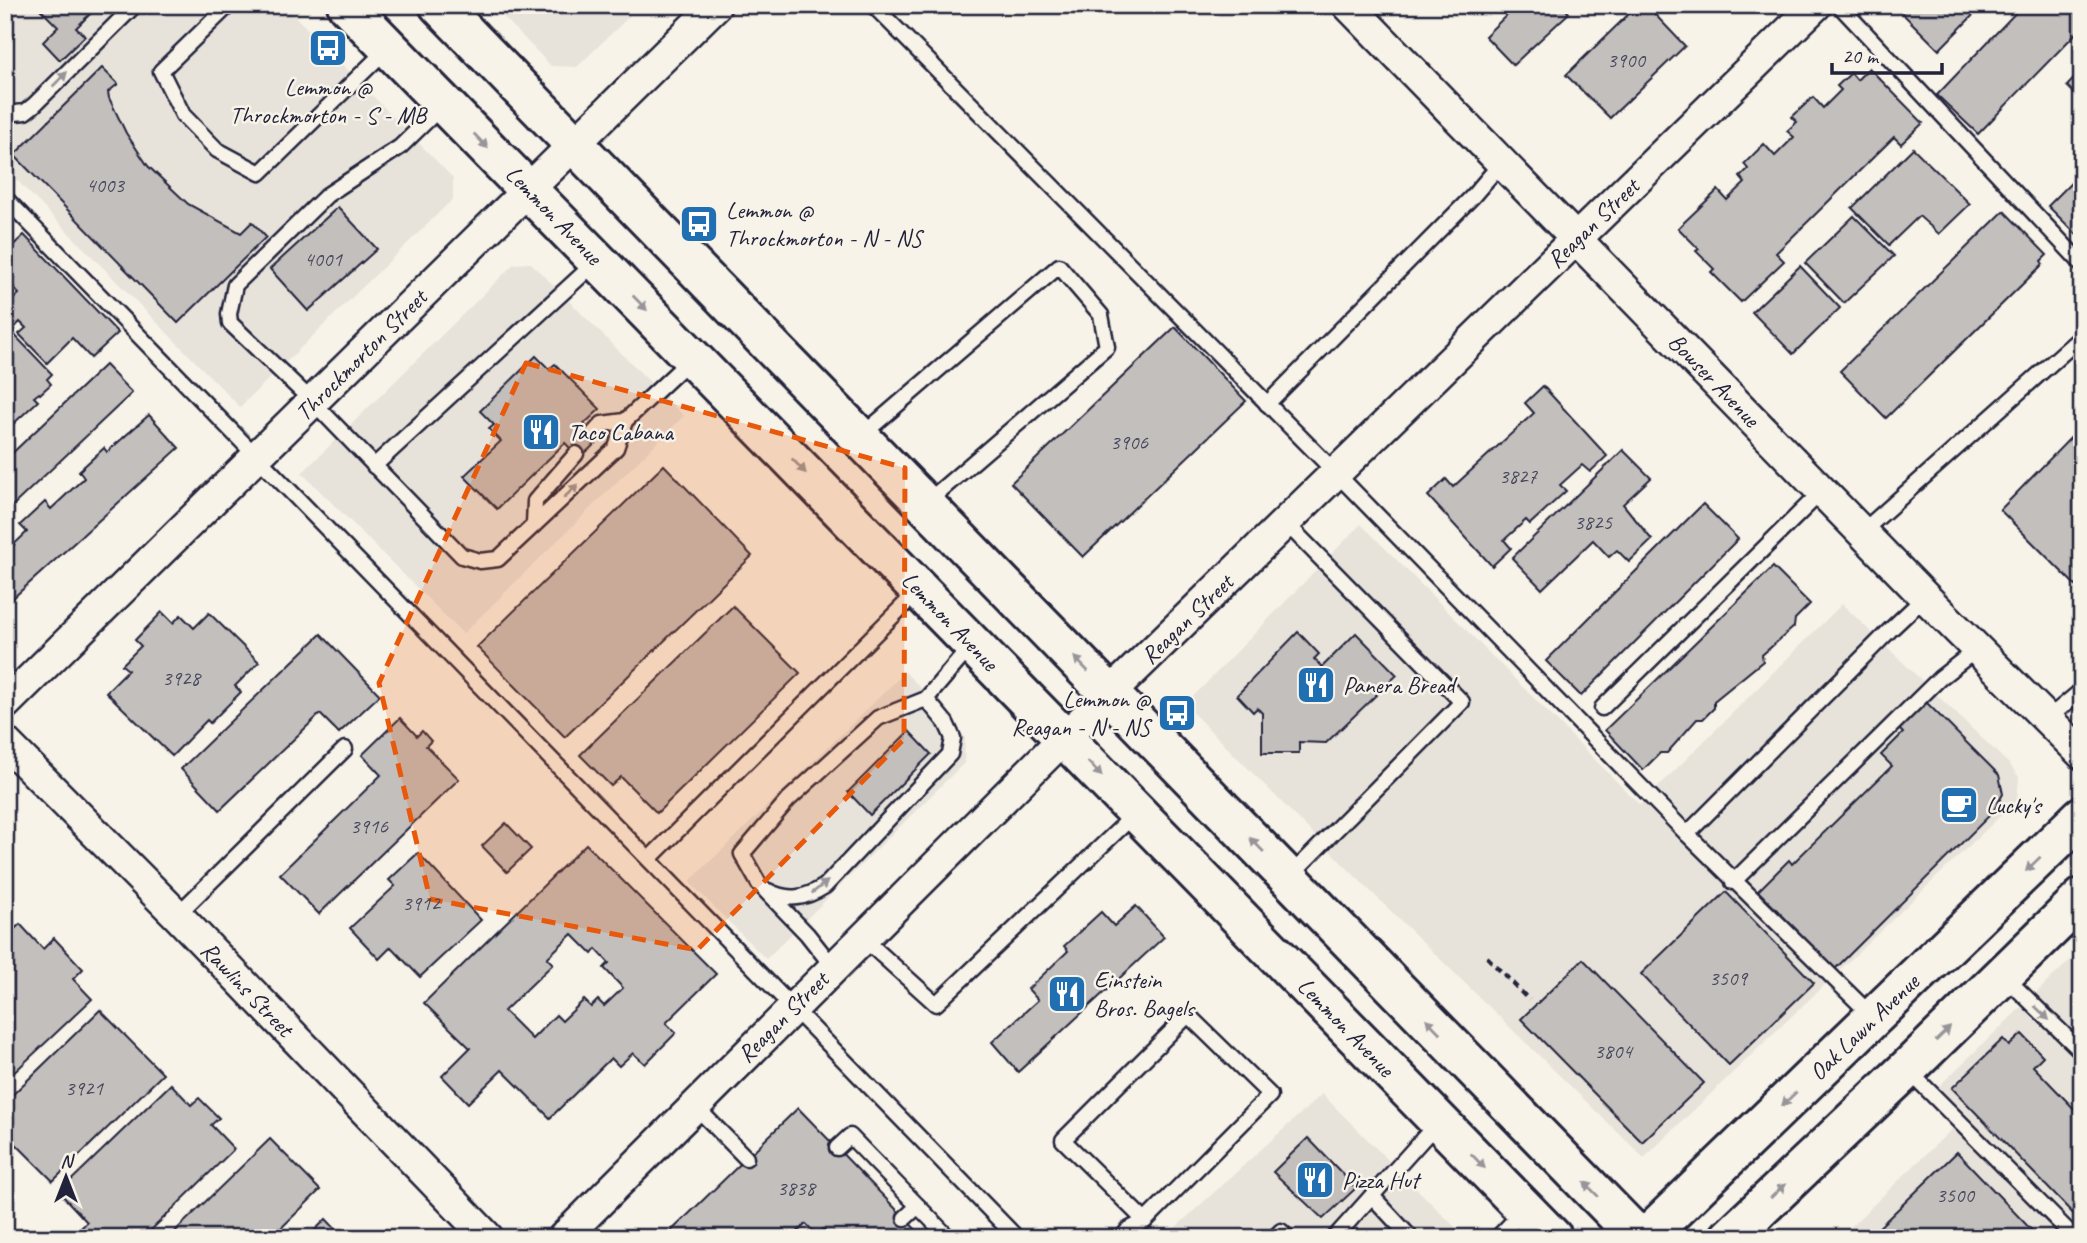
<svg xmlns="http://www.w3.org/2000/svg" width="2087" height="1243" font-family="Caveat,sans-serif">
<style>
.built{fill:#e7e3db}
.building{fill:#c2bfbd;stroke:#22223b;stroke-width:2;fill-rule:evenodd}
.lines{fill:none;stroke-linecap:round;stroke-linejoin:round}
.lane-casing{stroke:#22223b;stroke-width:19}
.street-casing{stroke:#22223b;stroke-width:35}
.secondary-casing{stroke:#22223b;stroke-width:44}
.path{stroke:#22223b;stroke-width:4.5;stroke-dasharray:7 5;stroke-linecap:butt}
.lane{stroke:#f7f3e8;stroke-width:14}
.street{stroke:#f7f3e8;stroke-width:30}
.secondary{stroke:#f7f3e8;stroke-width:38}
.oneway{fill:#97959a}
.marked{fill:#e8590c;fill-opacity:0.2;stroke:#e8590c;stroke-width:5;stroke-dasharray:14 9;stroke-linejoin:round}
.labels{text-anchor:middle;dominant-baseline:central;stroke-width:5;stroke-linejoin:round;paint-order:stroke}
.number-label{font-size:21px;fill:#4a495c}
.poi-label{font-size:24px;fill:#22223b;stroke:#f7f3e8;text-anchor:start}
.street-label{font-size:24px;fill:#22223b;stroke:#f7f3e8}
</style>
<rect width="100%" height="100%" fill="#f7f3e8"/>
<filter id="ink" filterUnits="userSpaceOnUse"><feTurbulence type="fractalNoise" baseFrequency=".0143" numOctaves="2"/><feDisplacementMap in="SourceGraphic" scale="14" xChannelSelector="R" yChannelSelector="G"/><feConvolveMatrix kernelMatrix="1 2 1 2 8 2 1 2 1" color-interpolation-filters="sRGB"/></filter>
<g filter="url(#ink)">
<g class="built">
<path d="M5,5H284L453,178V199L240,407L5,168Z"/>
<path d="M492,5H641L577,67L551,66Z"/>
<path d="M531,263L684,416L463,634L302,473L514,264Z"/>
<path d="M1361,524L1640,805L1842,604L2010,765L2019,777L2017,800L1644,1158L1356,877L1185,705Z"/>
<path d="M905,672L952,720L965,738L964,763L766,959L689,882Z"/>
<path d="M2082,949V1230L1938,1087Z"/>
<path d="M1322,1094L1466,1238H1164Z"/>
<path d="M1953,1128L2063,1238H1839Z"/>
</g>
<g class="building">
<path d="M42,5H99L76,28L85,36L60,60L43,42L58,27L39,8Z"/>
<path d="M1510,5H1562L1569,13L1513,65L1485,36L1513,9Z"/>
<path d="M1638,5H1646L1685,46L1610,118L1566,75Z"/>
<path d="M1904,5H1983L1939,50L1899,10Z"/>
<path d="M2023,5H2082V27L1978,134L1937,95Z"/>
<path d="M102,68L118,84L108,92L109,98L126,133L148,166L188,204L241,233L252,222L266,237L178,323L14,155Z"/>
<path d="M1869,68L1923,123L1901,144L1894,137L1776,253L1784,261L1741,302L1711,272L1714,269L1696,251L1699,249L1678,228L1718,190L1727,200L1745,183L1740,177L1748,169L1744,164L1764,144L1775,156L1794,137L1787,131L1797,122L1792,117L1813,97L1823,108L1841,90L1837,86L1851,73L1857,80Z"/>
<path d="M2082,70V101L2067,86Z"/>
<path d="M1913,148L1970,204L1939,234L1919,216L1889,245L1852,208Z"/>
<path d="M2081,173L2082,174V240L2048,206Z"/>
<path d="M338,207L377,249L308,311L270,269Z"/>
<path d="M2004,211L2047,255L2041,261L2043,264L1886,418L1840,371Z"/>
<path d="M1854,216L1894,256L1844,303L1805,263Z"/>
<path d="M24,235L118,333L91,358L72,338L47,363L19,334L26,328L20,322L12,330L5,323V307L19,294L5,279V253Z"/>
<path d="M1800,266L1840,308L1793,354L1752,312Z"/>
<path d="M5,325L52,374L47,379L51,384L40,394L39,393L34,397L38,401L13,424L5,416Z"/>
<path d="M1175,327L1246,401L1083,557L1011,483Z"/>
<path d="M536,356L549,369L555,364L600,409L584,424L599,440L580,458L565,443L497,509L464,476L501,441L489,429L494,425L480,411Z"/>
<path d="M105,365L132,393L5,513V460Z"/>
<path d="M1543,386L1607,456L1590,472L1582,465L1560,485L1566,491L1530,524L1526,520L1504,540L1511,548L1492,566L1428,496L1446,479L1453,487L1534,413L1525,403Z"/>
<path d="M149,415L179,448L13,598L5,589V553L27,532L20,525L45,502L51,509L84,478L79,471L104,448L107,452Z"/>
<path d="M2082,426V592L2000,510Z"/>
<path d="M1623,450L1651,478L1623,504L1652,540L1629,562L1617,550L1609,557L1593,540L1542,589L1512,558Z"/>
<path d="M664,465L752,556L565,737L477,647Z"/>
<path d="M1703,504L1738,539L1581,696L1546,661Z"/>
<path d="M1773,567L1810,604L1795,619L1794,627L1762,655L1763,661L1714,701V708L1703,719H1697L1667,753H1660L1643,770L1605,730Z"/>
<path d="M733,606L800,673L657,813L621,777L611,786L580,755Z"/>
<path d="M162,612L173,623L181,615L194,628L209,613L259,662L235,686L241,692L210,723L207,720L172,756L106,692L128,670L122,665L141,646L135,640Z"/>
<path d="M1298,632L1319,654L1314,659L1322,667L1356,633L1397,675L1326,743L1299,742V753H1262V713L1257,708L1253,712L1237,695Z"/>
<path d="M321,634L380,695L339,733L320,714L220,810L181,769Z"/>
<path d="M1924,700L1999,775L2003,794L1993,812L1835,969L1758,891L1789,860L1792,864L1892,766L1881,755L1903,733L1897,727Z"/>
<path d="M400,718L417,736L422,731L431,741L426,746L459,779L319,914L280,874L381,775L362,755Z"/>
<path d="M909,731L931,754L870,815L848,792Z"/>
<path d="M506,823L531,849L507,872L482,846Z"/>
<path d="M586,844L716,974L666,1023L676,1033L645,1064L633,1053L619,1066L611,1058L550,1118L502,1070L468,1103L442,1076L470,1048L424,1003ZM572,934L592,954L596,949L609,963L604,968L623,988L604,1006L598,1000L591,1007L584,1000L562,1021L556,1015L532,1039L504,1011L553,964L547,958Z"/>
<path d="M418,853L481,920L420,977L391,947L379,959L350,928L395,886L389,880Z"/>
<path d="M1726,892L1814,983L1729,1065L1641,974Z"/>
<path d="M1136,906L1164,937L1018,1072L992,1042L1038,1000L1028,989L1068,951L1064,946L1101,912L1114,926Z"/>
<path d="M20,924L43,949L54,938L83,969L73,979L92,999L5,1081V938Z"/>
<path d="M1583,959L1704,1083L1642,1142L1521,1019Z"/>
<path d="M100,1010L163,1074L53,1181L5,1133V1102Z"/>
<path d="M2022,1034L2043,1056L2033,1066L2082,1117V1223L1952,1088L2003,1039L2009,1046Z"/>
<path d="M171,1084L191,1105L199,1098L219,1118L211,1125L234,1149L143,1238H88L80,1229L87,1222L59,1192Z"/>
<path d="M798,1108L924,1238H831L823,1229L817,1235L806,1224L791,1238H664Z"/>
<path d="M1308,1138L1356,1188L1323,1219L1273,1172Z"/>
<path d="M270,1139L320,1190L271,1238H168Z"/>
<path d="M1957,1152L2039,1238H1868Z"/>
<path d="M326,1219L344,1238H307Z"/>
</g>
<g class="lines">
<g class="lane-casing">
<g id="lane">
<path d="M229,5L161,71L183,115L217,150L260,173L387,49"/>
<path d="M873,5L1336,473L1687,834"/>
<path d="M1839,5L2082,264"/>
<path d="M443,105L400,147L327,195L235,285L229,314L230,323L313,402L462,556L480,561L498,559L616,448L625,421L692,358"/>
<path d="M5,114L25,112L34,105L135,5"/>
<path d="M5,198L1017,1238"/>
<path d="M1267,404L1473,196L1502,162"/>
<path d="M593,434L602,424L625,421"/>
<path d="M861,436L1059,266L1101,315L1107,347L927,502"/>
<path d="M374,466L597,261"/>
<path d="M1286,523L1462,702L1289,877"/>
<path d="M534,525L535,501L576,454"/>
<path d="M1862,532L2082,336"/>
<path d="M1602,708L1822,491"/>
<path d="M2046,720L2082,690"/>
<path d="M649,859L918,591"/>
<path d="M1733,882L1940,678L1977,649"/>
<path d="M768,891C789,902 806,898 825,886L950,754L953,738L946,723L926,699"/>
<path d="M177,915L345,749"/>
<path d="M863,938L936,1004L1135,814"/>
<path d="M833,967L807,934L759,884L742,854L788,800L878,718L926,699L972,645"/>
<path d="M2004,976L2082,1052"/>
<path d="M1873,1017L1687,834L1890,630L1925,597"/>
<path d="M1908,1070L2075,1238"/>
<path d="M695,1106L746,1158"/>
<path d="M837,1148L850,1136L949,1238"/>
<path d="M1372,1196L1411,1238"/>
<path d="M905,1218L918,1206"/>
<path d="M1122,1238L1128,1230L1145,1221L1270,1095L1188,1015L1063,1140L1145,1221"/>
<path d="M1274,1238L1281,1231L1288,1238"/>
<path d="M1334,1238L1438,1122"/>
<path d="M1497,1238L1523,1211"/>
</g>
</g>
<g class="street-casing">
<g id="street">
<path d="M1348,5L1925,597L2082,754"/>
<path d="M5,704L716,5"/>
<path d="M5,742L177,915L488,1238"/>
<path d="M563,1238L1064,738L1816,5"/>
</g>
</g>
<g class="secondary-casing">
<g id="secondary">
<path d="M347,5L1553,1238"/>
<path d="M439,5L1639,1238"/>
<path d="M1645,1238L2082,816"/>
<path d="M1729,1238L1907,1069L2082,898"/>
</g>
</g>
<path class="path" d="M1487,957L1529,1000"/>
<use href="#lane" class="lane"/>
<use href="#street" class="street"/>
<use href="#secondary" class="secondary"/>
</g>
<defs><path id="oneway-solid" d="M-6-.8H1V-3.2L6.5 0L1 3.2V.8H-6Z" transform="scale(1.75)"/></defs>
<g class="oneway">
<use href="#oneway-solid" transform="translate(60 79) rotate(-45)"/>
<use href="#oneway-solid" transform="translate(481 141) rotate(46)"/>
<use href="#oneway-solid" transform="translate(640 303) rotate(46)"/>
<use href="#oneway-solid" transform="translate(799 466) rotate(46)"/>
<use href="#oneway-solid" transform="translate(571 491) rotate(-43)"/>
<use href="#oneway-solid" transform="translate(1081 664) rotate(-134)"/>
<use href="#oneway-solid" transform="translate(1095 769) rotate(46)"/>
<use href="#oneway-solid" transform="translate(1257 845) rotate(-134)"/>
<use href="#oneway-solid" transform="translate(2033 864) rotate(136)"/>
<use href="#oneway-solid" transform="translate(820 887) rotate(-38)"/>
<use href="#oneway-solid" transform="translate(2042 1013) rotate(44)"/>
<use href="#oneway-solid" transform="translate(1433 1026) rotate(-134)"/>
<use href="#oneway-solid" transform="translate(1943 1034) rotate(-44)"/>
<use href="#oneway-solid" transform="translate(1789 1099) rotate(136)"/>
<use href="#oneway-solid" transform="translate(1478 1161) rotate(46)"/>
<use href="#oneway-solid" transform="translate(1591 1189) rotate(-134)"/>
<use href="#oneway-solid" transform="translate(1778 1191) rotate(-43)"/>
</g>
</g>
<path class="marked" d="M526,363L905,468L904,739L697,950L430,899L379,683Z"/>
<defs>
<g id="bus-square" transform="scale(2.0125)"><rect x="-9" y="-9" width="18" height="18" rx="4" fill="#1f6fb2" stroke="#f7f3e8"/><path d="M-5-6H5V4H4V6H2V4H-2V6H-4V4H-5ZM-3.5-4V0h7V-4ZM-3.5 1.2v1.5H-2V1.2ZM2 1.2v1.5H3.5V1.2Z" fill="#fff"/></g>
<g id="restaurant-square" transform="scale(2.0125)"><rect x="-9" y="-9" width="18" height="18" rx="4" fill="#1f6fb2" stroke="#f7f3e8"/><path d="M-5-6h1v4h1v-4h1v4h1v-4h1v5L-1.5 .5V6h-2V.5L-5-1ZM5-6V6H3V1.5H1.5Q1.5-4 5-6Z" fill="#fff"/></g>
<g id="cafe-square" transform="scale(2.0125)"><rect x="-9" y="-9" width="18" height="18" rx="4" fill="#1f6fb2" stroke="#f7f3e8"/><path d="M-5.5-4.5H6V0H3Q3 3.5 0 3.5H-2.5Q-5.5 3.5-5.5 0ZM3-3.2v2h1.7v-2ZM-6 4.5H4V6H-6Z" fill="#fff"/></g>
</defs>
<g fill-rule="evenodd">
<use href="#bus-square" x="328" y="48"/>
<use href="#bus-square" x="699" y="224"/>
<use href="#restaurant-square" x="541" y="432"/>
<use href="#restaurant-square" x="1316" y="685"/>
<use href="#bus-square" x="1177" y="713"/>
<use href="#cafe-square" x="1959" y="805"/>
<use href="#restaurant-square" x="1067" y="994"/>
<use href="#restaurant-square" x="1315" y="1180"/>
</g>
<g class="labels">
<g class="number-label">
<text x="1626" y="60">3900</text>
<text x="105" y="185">4003</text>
<text x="323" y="259">4001</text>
<text x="1129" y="442">3906</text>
<text x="1518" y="476">3827</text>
<text x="1593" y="522">3825</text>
<text x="181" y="678">3928</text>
<text x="369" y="826">3916</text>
<text x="421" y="903">3912</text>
<text x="1728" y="978">3509</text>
<text x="1613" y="1051">3804</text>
<text x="84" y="1088">3921</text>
<text x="796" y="1188">3838</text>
<text x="1955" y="1195">3500</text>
</g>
<g class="poi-label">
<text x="328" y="87" text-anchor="middle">Lemmon @<tspan x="328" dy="28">Throckmorton - S - MB</tspan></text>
<text x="726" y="210">Lemmon @<tspan x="726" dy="28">Throckmorton - N - NS</tspan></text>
<text x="568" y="432">Taco Cabana</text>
<text x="1343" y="685">Panera Bread</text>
<text x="1150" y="699" text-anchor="end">Lemmon @<tspan x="1150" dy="28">Reagan - N - NS</tspan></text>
<text x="1986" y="805">Lucky's</text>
<text x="1094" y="980">Einstein<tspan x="1094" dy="28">Bros. Bagels</tspan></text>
<text x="1342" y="1180">Pizza Hut</text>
</g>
<g class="street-label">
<text transform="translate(554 215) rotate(46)">Lemmon Avenue</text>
<text transform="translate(1593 223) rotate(-44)">Reagan Street</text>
<text transform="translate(361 355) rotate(-45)">Throckmorton Street</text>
<text transform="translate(1714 380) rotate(46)">Bowser Avenue</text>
<text transform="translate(1187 619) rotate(-44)">Reagan Street</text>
<text transform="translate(950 621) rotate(46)">Lemmon Avenue</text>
<text transform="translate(247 989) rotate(46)">Rawlins Street</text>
<text transform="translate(783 1017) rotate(-45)">Reagan Street</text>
<text transform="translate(1346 1027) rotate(46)">Lemmon Avenue</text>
<text transform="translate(1864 1027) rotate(-44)">Oak Lawn Avenue</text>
</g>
</g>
<rect width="2087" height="1243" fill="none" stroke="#f7f3e8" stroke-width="28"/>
<rect x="14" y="14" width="2059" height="1215" fill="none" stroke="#22223b" stroke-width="2.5" filter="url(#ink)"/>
<g transform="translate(66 1177)" stroke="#f7f3e8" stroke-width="5" paint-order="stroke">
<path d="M0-5L12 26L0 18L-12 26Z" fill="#22223b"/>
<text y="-10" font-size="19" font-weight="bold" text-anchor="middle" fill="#22223b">N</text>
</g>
<path d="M1832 63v10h110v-10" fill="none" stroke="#22223b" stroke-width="3.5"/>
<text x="1842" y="63" font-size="21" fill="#22223b" stroke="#f7f3e8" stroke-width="5" paint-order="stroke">20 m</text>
</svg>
